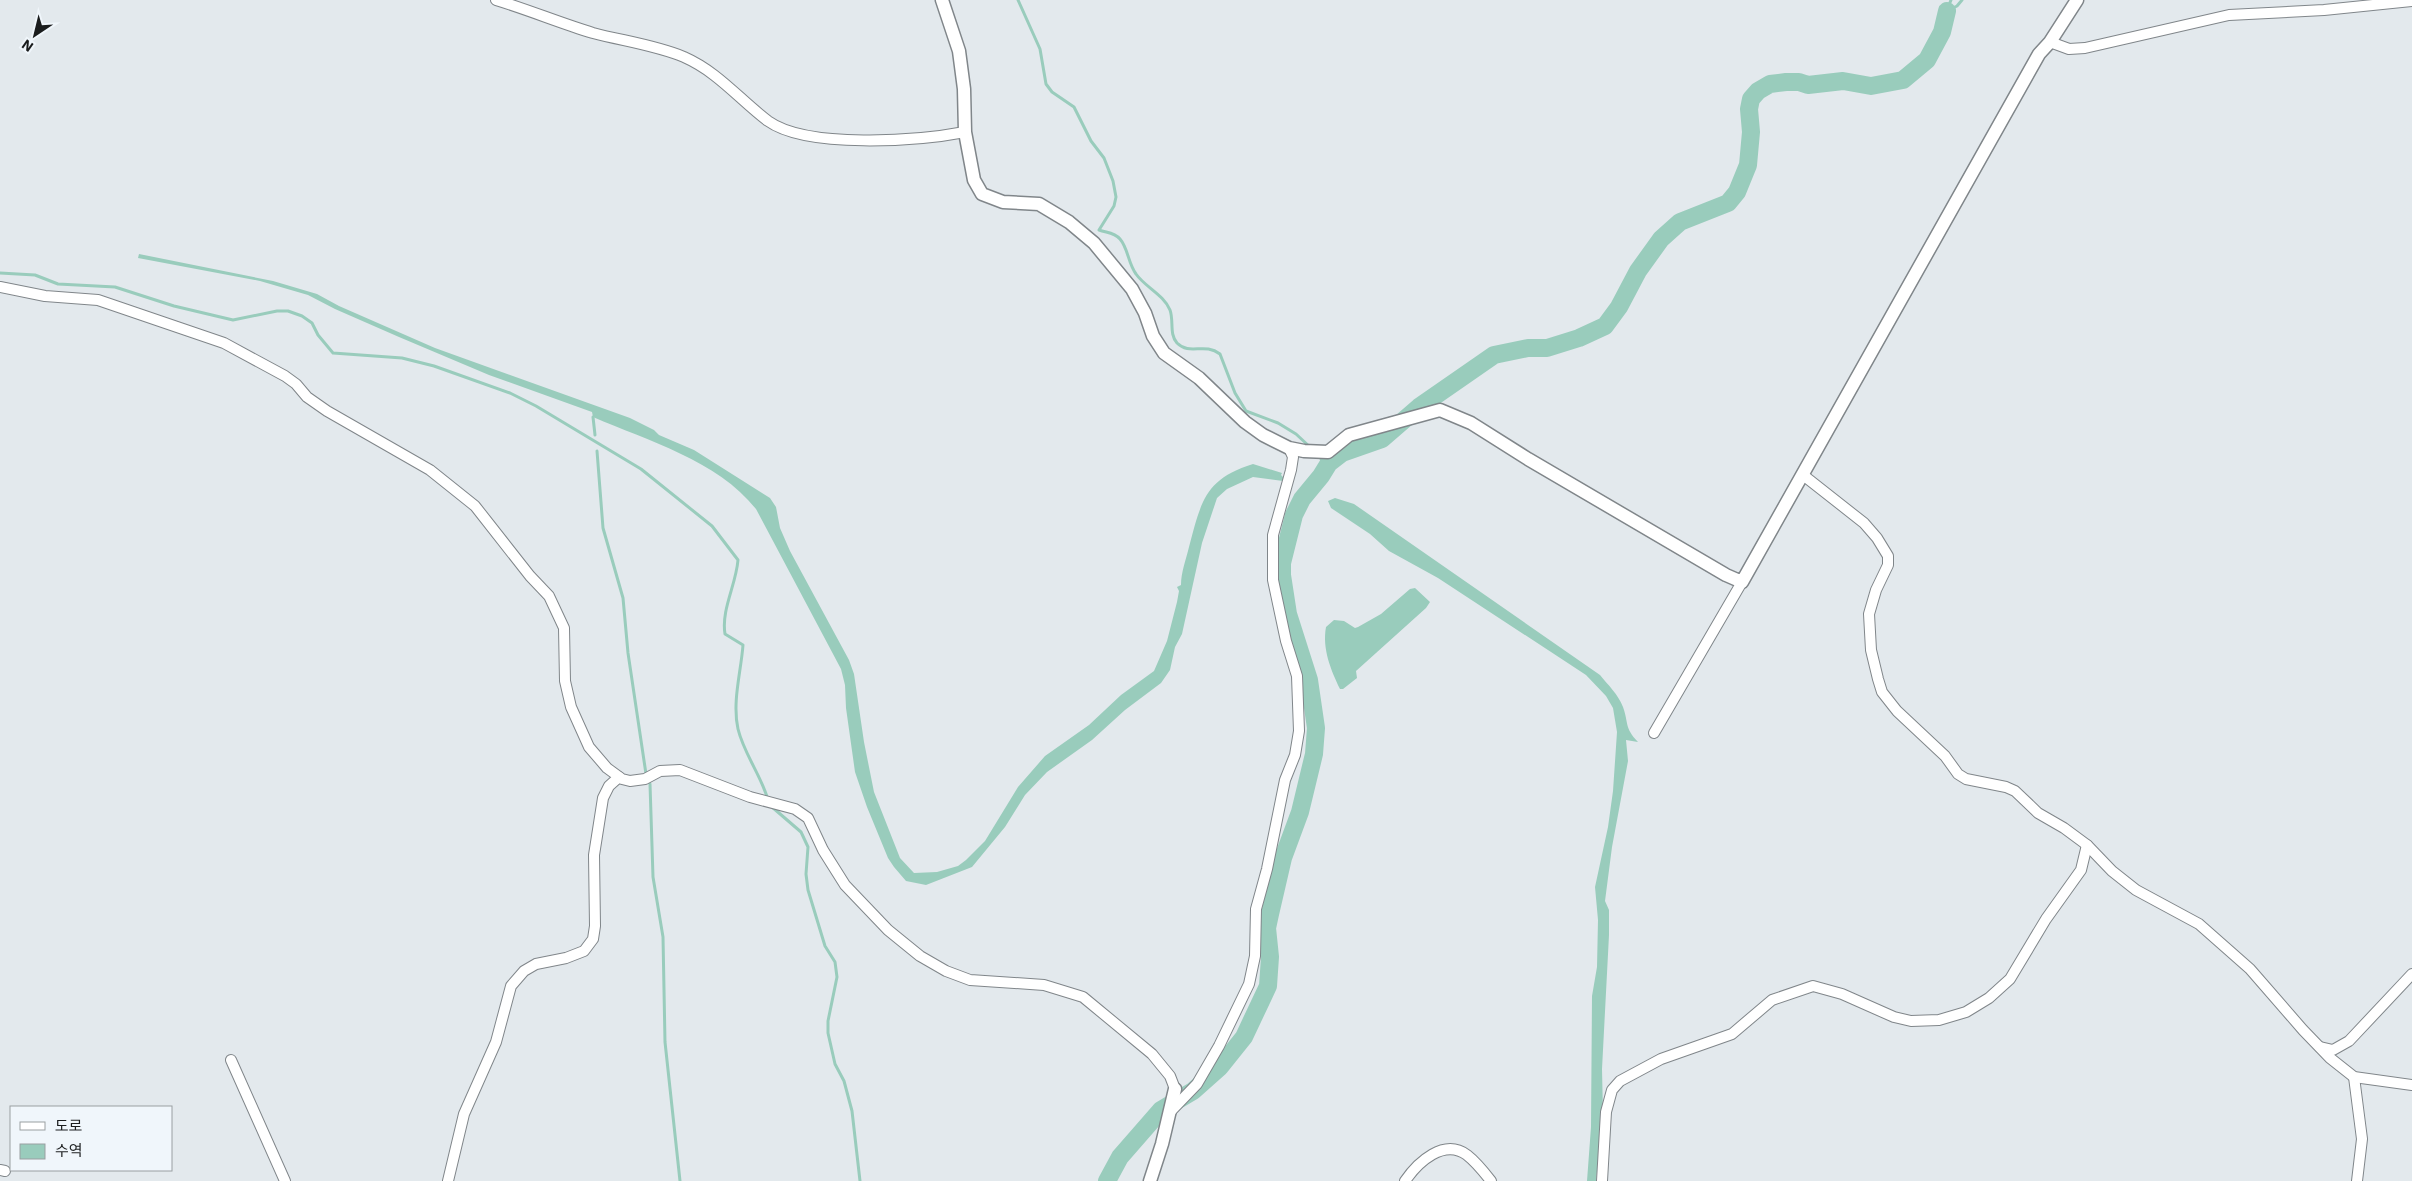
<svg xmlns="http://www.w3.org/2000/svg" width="2412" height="1181" font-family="'IBM Plex Sans','Noto Sans KR',sans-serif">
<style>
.water{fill:#99ccbc}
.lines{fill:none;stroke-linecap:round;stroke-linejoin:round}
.stream{stroke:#99ccbc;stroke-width:3}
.river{stroke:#99ccbc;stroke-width:18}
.minor-casing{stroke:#80868a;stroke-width:12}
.tertiary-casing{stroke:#80868a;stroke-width:15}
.minor{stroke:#fff;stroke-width:10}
.tertiary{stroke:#fff;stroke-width:12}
</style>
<rect width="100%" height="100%" fill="#e3e9ed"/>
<g class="water">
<path d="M139,254L273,281L317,294L339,306L435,348L630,418L654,430L659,435L694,450L770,498L776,507L780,528L790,551L849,660L854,674L864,742L874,792L900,858L914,873L937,872L958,866L966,860L985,841L1018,787L1045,756L1089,725L1121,695L1154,671L1167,641L1177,602L1179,591L1177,587L1181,585C1181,572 1186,560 1189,547C1201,503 1204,479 1253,464L1282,473L1281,475L1284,478L1283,481L1253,477L1227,489L1217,498L1202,543L1182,634L1175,647L1170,670L1161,683L1125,710L1092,740L1047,772L1025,795L1005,827L972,867L926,885L906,881L894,867L888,858L867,807L855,772L846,708L845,685L841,669L756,509C717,460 648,441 593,417L592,412L489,375L399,337L335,309L308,295L260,281L138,258Z"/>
<path d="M1335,498L1354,504L1600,675C1608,685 1618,694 1623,707C1629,724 1624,727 1638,742L1626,740L1628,761L1612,847L1605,901L1609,910V935L1602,1069L1603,1114L1596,1181H1587L1591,1127L1592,996L1597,967L1598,920L1595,887L1608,827L1613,791L1617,732L1613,708L1606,696L1586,675L1438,578L1389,551L1370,534L1331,508L1328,501Z"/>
<path d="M1415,588L1430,602L1426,608L1356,671L1357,678L1343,689H1340C1331,670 1322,649 1326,627L1334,620L1344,621L1355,628L1358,627L1381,614L1410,589Z"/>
</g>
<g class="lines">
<g class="stream">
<path d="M1018,0L1040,49L1046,84L1052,92L1074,107L1091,141L1104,158L1113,181L1116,197L1114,206L1099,230C1107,233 1114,232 1120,239C1128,248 1128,263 1136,274C1145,287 1164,295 1170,310C1174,321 1169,334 1177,343C1190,356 1204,342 1220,354L1235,393L1246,411L1278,423L1296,434L1311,448"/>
<path d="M1947,10L1951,0"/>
<path d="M1947,11L1957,6L1962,0"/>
<path d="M0,273L35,275L58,284L115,287L174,306L233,320L277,311H288L302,316L312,323L318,335L333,353L402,358L434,366L510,393L536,406L641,469L712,526L738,560C736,585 721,610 725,634L743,645C741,672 732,702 738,729C744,754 761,775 768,800"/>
<path d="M593,417L595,435"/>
<path d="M597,451L603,528L623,598L628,653L646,774"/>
<path d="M1319,456L1322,460L1321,476"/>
<path d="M650,784L653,877L663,937L665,1042L680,1181"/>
<path d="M772,807L801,832L808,847L806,874L808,890L825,946L835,962L837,977L828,1021V1033L835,1064L844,1081L852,1111L860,1181"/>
</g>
<path class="river" d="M1107,1181L1120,1157L1161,1110L1193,1091L1220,1067L1244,1037L1268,986L1270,957L1267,928L1270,914L1283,858L1300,812L1314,754L1316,728L1309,680L1288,614L1282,575V563L1294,515L1302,499L1321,476L1329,463L1342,453L1382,439L1419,407L1494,355L1528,348H1547L1579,338L1605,326L1619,307L1638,271L1661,239L1680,222L1728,203L1737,192L1748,165L1751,132L1749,109L1751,99L1758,91L1770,84L1786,82H1799L1808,85L1843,81L1871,86L1903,80L1927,60L1942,32L1947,11"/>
<g class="minor-casing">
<g id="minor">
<path d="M496,0C529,10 560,23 593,33C623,41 655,45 684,57C718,72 739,99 768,121C807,149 918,141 965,132"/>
<path d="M2050,42L2069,49L2085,48L2229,15L2324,10L2412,1"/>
<path d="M0,287L45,296L98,300L224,343L285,376L296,384L307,397L327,411L430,470L475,506L530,576L549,596L564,628L565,681L571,707L589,747L607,768L622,779L630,781L645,779L660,771L680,770L750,797L795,809L808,818L823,850L845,885L888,930L920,956L946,971L970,980L1044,985L1083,997L1152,1054L1170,1076L1175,1089"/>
<path d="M1803,475L1864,523L1877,538L1888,556V565L1876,590L1869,614L1871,650L1878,679L1882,692L1897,711L1945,756L1958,774L1966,779L2006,787L2015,791L2038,813L2064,828L2087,845L2112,871L2136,890L2199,924L2250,969L2303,1030L2330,1058L2354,1077L2412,1085"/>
<path d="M1654,733L1742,582"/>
<path d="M2320,1047L2333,1050L2349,1041L2412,974"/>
<path d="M231,1060L285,1181"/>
<path d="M2354,1077L2362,1139L2357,1181"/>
<path d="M1170,1112L1197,1084L1219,1046L1249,984L1255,956L1256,909L1267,869L1285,780L1295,755L1299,731L1297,676L1286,641L1273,580V535L1291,470L1293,457L1289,448"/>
<path d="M0,1170L5,1171"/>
<path d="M448,1181L464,1114L496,1042L511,986L524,971L536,964L566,958L584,951L593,939L595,926L594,855L603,798L609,786L619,777"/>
<path d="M1405,1181C1418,1162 1444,1138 1467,1155C1476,1162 1484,1172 1491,1181"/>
<path d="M1602,1181L1606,1112L1612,1090L1620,1081L1661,1059L1732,1034L1772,1000L1813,986L1842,994L1894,1017L1911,1021L1939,1020L1966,1012L1989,998L2010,979L2046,919L2081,870L2087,845"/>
</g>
</g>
<g class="tertiary-casing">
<g id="tertiary">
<path d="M942,0L959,51L964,89L965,132L974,180L982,194L1003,202L1039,204L1069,222L1094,243L1132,289L1145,313L1153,336L1164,353L1199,378L1245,422L1263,435L1289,448L1304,451L1328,452L1349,435L1440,410L1471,423L1528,459L1726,575L1742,582L2039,54L2050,42L2077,0"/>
<path d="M1150,1181L1162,1144L1175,1089"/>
</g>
</g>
<use href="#minor" class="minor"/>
<use href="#tertiary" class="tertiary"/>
</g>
<rect x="10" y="1106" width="162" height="65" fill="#f0f6fb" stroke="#9a9fa2"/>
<rect x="20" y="1122" width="25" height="8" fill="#ffffff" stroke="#9a9fa2"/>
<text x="55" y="1131" font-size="15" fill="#1a1c1d">도로</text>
<rect x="20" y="1144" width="25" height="15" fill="#99ccbc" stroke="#9a9fa2"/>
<text x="55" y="1156" font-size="15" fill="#1a1c1d">수역</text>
<g transform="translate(35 35) rotate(215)" stroke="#f0f6fb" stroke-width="4" paint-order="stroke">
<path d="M0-4L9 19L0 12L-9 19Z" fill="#1a1c1d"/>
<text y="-8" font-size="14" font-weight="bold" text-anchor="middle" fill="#1a1c1d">N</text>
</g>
</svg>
